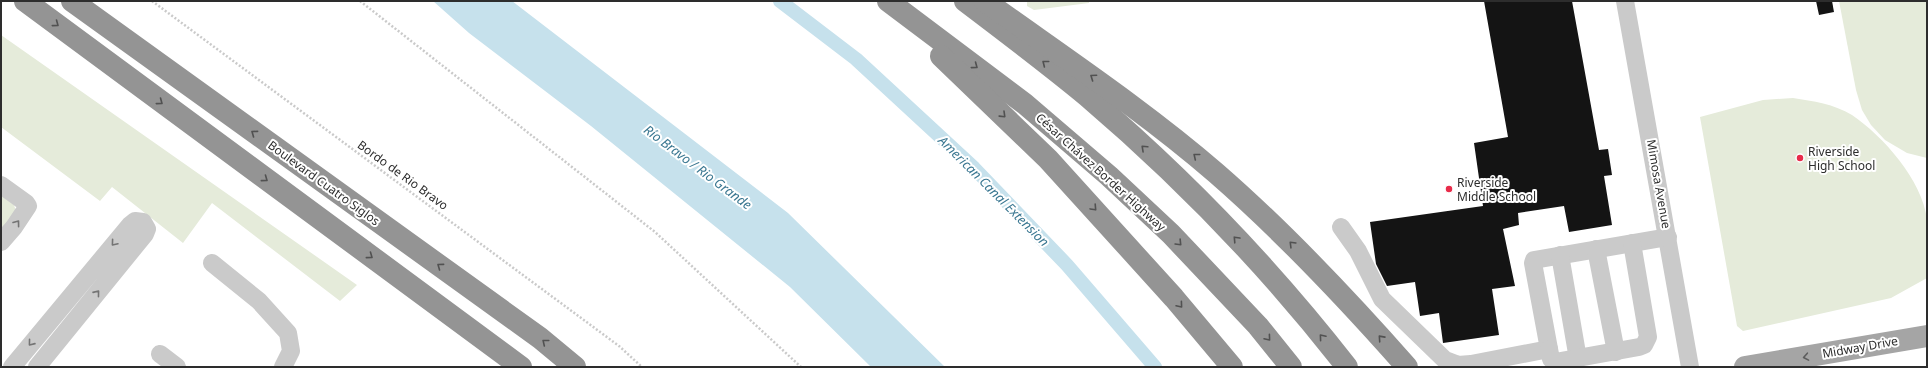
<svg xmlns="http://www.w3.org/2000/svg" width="1928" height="368" font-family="'Noto Sans',sans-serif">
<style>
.green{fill:#e5ebda}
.water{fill:#c6e1ec}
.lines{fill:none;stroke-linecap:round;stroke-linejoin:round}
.canal{stroke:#c6e1ec;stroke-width:14}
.building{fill:#141414}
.path{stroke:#cacaca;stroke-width:2.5;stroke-dasharray:2 2;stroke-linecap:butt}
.minor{stroke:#cacaca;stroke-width:18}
.major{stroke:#a5a5a5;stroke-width:22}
.highway{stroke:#949494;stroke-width:22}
.oneway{stroke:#515151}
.oneway2{stroke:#747474}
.oneway3{stroke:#5d5d5d}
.poi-dot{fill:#e82b4a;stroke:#fff;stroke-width:1.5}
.labels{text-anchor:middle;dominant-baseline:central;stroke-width:4;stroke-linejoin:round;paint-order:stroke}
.poi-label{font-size:12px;fill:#2d2d2d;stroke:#fff;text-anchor:start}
.street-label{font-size:12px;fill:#2d2d2d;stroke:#fff}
.water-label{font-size:13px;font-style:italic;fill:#3a7791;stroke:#fff}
</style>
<rect width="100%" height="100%" fill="#fff"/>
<g class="green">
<path d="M1027,1H1089V3L1034,10L1027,6Z"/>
<path d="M1839,1H1927V158L1907,153L1885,140L1871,125L1862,110L1856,90Z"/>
<path d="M1,35L357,285L340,301L212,203L183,243L112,187L100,201L1,127Z"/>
<path d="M1793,98C1813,101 1834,104 1852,115C1883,136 1922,180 1927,219C1928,238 1927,259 1927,278L1891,298L1743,331L1737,326L1700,117L1763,100Z"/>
<path d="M1,195L14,205L16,211L1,230Z"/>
</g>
<path class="water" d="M433,1H512L788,213L945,367H871L790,287L591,126L469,33Z"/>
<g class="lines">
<path class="canal" d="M780,1L856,59L974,168L1067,265L1155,367"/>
</g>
<g class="building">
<path d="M1484,1H1572L1599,150L1608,149L1612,175L1604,176L1612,225L1569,232L1564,206L1518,213L1519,225L1503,229L1515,286L1492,289L1499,335L1443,343L1439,313L1420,316L1415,282L1387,286L1376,264L1370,222L1483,206L1474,143L1508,137Z"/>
<path d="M1816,1H1832L1834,12L1819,15Z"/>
</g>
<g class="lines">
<g class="path">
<path d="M152,1L619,346L642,367"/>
<path d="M360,1L655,232L801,367"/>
</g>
<g class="minor">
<path d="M1625,1L1690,367"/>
<path d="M1,185L26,203L28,206L14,227L1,242"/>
<path d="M1341,227L1358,251L1382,299L1445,360L1458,365L1471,364L1549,349L1533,263L1534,260L1668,237"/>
<path d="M1596,249L1616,352"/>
<path d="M1560,255L1578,359"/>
<path d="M212,263L259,301L288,333L291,351L283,367"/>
<path d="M1549,349L1551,359L1555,362L1639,347L1644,345L1648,337L1632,243"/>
<path d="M160,354L177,367"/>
<path d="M12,367L130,225L135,221L143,222L147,229L145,234L37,367"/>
</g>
<path class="major" d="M1745,367L1927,336"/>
<g class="highway">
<path d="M25,1L521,367"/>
<path d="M72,1L540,338L575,367"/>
<path d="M888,1L1025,104L1109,176L1171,234L1258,326L1291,367"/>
<path d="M965,1C1006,32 1047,63 1087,96C1182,177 1270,268 1347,367"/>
<path d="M985,1C1063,57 1143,110 1216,173C1285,233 1347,299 1407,367"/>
<path d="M941,56L1048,159L1174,298L1232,367"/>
</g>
</g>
<defs><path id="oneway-chevron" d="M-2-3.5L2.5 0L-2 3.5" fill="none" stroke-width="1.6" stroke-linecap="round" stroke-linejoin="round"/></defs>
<g class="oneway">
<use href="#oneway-chevron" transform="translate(56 24) rotate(37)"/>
<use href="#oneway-chevron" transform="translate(1045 63) rotate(-142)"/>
<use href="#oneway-chevron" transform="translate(975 66) rotate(37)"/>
<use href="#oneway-chevron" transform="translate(1093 77) rotate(-145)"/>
<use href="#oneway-chevron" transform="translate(160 102) rotate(37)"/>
<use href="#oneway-chevron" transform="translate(1003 115) rotate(44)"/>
<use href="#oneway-chevron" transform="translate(254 133) rotate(-144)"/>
<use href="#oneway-chevron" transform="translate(1144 148) rotate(-137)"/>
<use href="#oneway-chevron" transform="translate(1196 156) rotate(-141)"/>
<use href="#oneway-chevron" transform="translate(265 179) rotate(36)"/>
<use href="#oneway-chevron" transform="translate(1094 208) rotate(47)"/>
<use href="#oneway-chevron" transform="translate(1236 239) rotate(-133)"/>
<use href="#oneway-chevron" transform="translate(1179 243) rotate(46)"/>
<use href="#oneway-chevron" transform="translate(1292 244) rotate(-135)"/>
<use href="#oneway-chevron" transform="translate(370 256) rotate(36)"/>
<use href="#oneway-chevron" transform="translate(440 266) rotate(-144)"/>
<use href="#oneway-chevron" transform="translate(1180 305) rotate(50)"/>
<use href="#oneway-chevron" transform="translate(1322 337) rotate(-130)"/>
<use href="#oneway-chevron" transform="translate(1268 338) rotate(50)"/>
<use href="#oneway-chevron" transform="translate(1381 338) rotate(-132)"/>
<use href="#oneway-chevron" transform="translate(545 342) rotate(-141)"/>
</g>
<g class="oneway2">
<use href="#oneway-chevron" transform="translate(17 223) rotate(-53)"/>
<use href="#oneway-chevron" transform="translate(114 243) rotate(130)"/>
<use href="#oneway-chevron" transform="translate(97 293) rotate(-51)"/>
<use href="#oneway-chevron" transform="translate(31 343) rotate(129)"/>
</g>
<use class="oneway3" href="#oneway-chevron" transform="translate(1806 357) rotate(170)"/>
<g class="poi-dot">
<circle cx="1800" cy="158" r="4"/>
<circle cx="1449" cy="189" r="4"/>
</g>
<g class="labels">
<g class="poi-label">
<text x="1808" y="151">Riverside<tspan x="1808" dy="14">High School</tspan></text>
<text x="1457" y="182">Riverside<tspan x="1457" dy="14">Middle School</tspan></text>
</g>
<g class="street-label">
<text transform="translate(1101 172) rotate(42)">César Chávez Border Highway</text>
<text transform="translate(403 175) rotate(36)">Bordo de Rio Bravo</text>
<text transform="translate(324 183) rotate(36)">Boulevard Cuatro Siglos</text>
<text transform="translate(1659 184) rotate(80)">Mimosa Avenue</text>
<text transform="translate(1860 347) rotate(-10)">Midway Drive</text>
</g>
<g class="water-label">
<text transform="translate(698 167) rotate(37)">Río Bravo / Rio Grande</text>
<text transform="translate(994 191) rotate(45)">American Canal Extension</text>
</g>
</g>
<rect width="1928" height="368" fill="none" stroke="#2d2d2d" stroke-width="4"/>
</svg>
